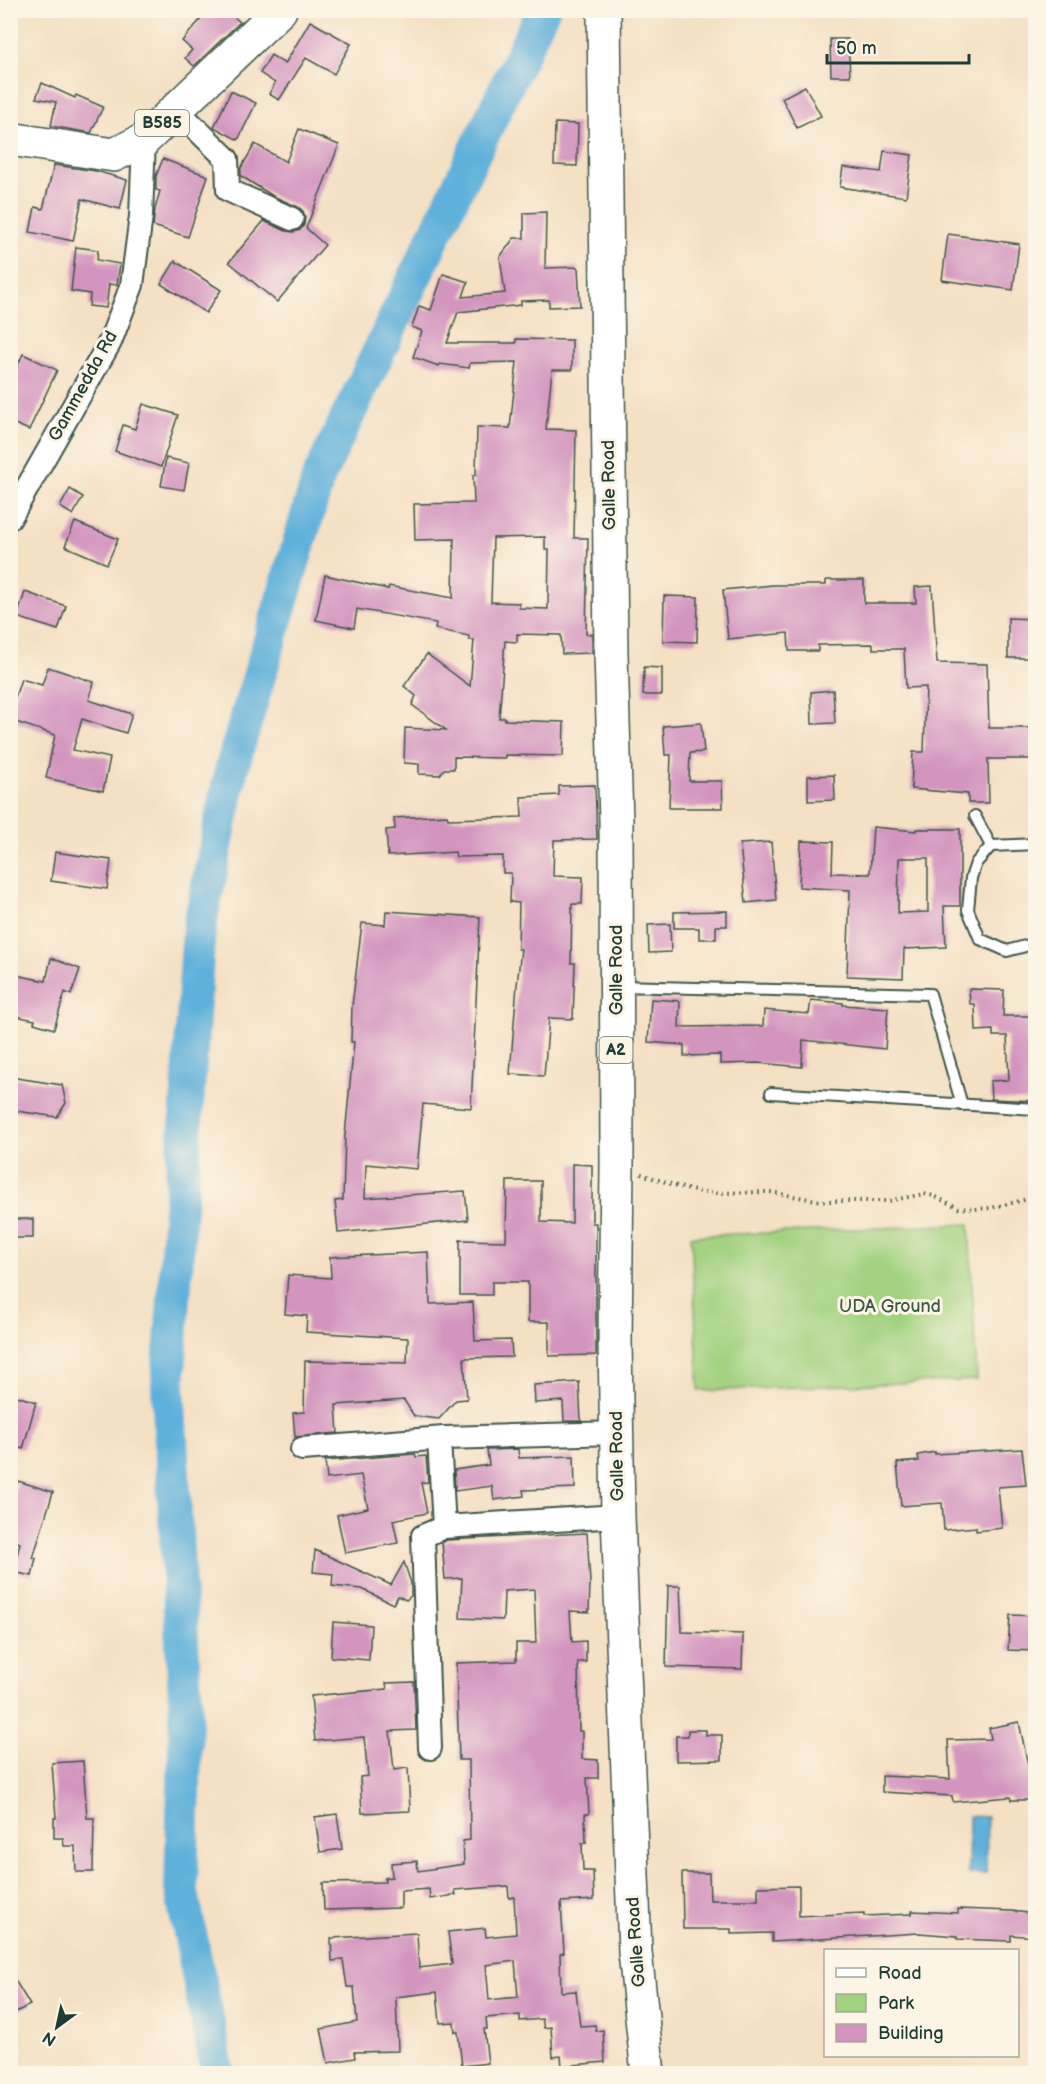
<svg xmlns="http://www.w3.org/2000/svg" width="1046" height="2084" font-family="'Balsamiq Sans',sans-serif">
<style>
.green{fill:#a2d17f;stroke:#60875a;stroke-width:1.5}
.water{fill:#5fb0da;stroke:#3f7687;stroke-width:1.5}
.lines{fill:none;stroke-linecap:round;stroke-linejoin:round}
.river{stroke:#5fb0da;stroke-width:34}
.building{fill:#d395c0;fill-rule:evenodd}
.lane-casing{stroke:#3f5549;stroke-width:14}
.street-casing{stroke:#3f5549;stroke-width:26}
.primary-casing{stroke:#3f5549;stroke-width:36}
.highway-casing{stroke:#3f5549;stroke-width:36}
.path{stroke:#3f5549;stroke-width:4;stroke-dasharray:1.5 4.5;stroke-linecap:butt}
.lane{stroke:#fff;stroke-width:10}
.street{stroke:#fff;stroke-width:22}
.primary{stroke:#fff;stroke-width:33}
.highway{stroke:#fff;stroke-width:33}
.labels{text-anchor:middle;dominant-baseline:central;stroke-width:6;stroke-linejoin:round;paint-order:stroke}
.shield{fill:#fcf5e5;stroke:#617469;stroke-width:1.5}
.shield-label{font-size:16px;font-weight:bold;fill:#1f3d34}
.street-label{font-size:18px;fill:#1f3d34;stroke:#fcf5e5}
.park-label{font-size:18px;fill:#395b43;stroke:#fcf5e5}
</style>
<rect width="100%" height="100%" fill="#fcf5e5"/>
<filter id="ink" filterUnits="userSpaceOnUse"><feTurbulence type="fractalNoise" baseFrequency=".0167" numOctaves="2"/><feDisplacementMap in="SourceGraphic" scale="12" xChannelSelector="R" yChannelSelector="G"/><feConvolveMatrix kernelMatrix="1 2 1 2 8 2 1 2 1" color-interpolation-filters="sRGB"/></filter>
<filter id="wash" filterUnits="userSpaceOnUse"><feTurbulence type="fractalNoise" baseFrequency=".008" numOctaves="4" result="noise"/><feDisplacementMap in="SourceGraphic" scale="24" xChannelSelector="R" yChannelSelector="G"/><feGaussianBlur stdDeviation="1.35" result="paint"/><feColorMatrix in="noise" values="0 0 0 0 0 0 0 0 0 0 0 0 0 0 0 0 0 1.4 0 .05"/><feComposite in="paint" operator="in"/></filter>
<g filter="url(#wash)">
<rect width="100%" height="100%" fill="#f4e0c3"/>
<path class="green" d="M969,1224L977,1380L699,1391L691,1236Z"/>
<path class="water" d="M969,1816L987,1817L986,1874H968Z"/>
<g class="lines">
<path class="river" d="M218,2074L181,1888L186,1715L168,1386L199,929L232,767L319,476L543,10"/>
</g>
<g id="blocks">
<g class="building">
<path d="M191,10H226L240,22L194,66L185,58L192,50L182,41L201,19Z"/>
<path d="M310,21L351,44L334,74L306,58L279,100L269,94L275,83L260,73L271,55L285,64Z"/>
<path d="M830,39H848L850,76H831Z"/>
<path d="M42,83L75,98L76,95L103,107L91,133L51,126L56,102L36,98Z"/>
<path d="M805,86L821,116L797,128L782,98Z"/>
<path d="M231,91L256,103L238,140L214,127Z"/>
<path d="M555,123L578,124L577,166L554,165Z"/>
<path d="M299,129L339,145L306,228L325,245L277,302L229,262L264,221L286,231L294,232L300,230L304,225L305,217L303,211L298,207L273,196L241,176V168L255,144L286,162Z"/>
<path d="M884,151L912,155L906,197L840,187L843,167L881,172Z"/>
<path d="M163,159L208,176L188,237L153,226L155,209L160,191L156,190V176Z"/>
<path d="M54,165L96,171L127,180L120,209L82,199L73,241L30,232L35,207L43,209Z"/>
<path d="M546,212L545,268L578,267L580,306L549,307V300L521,301V305L458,312L447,343H516V339L572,340V370H552L546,429L576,430L574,538H588L586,634H592V653L562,654L561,635L517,634V642L505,641L499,718H505V720L564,722L563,756L505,755V758L454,757V769H444L440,775L419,774V764L404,763L405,728L446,730L412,705L416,696L404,686L427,654L470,686L474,640H469V636L435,629L436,623L357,609L354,628L316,620L325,575L388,589L389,586L453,598L454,539L415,540L414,504L474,503L473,475H476L477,427L510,428L517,362L470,363L469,368L440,364L439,366L413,357L422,331L412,327L419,306L431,310L443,274L468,282L463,297L505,293L500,257L514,238H524V213ZM545,537V550H549L548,609L519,608V603L491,602L493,538Z"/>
<path d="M948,234L1019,244L1013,290L942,280Z"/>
<path d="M76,247L98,250L97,260L120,264L117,285L109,284L106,308L89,306L90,294L71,291Z"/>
<path d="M175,261L221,290L206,313L161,284Z"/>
<path d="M23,354L57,370L29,430L10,422V382Z"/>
<path d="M143,404L178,415L161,467L115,451L123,425L135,429Z"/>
<path d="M166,458L189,463L184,490L161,486Z"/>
<path d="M70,489L83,497L73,515L60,507Z"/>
<path d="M75,522L118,539L107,564L65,546Z"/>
<path d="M826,580H864V603H916L915,587L932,586L937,663L987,664L989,728H1035V759H988L989,803H968V794L911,789L913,752H924L926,687L906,688L904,649H873V644L818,645V651H789L788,633L728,639L723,590L773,585H826Z"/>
<path d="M25,592L66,606L58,630L17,617Z"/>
<path d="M664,596L698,597L697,642L663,641Z"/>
<path d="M1008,618L1035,619V658H1008Z"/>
<path d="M48,667L94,682L89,700L132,714L126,733L82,719L73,750L110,758L103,791L46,778L55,735L10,720V713L21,679L42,685Z"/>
<path d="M644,667L662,668V695H643Z"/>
<path d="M833,690L835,723L812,724L811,692Z"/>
<path d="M701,723L704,752L690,753L689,781H722L723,808H669L671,755H665L663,726Z"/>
<path d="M834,775L835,800L808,801V776Z"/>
<path d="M595,785L597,839L554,840L553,876L583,877L582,904H572L571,963H575L573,1019L549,1018L544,1076L510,1074L517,985L521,949H518L519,903L510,902L511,873H503V856L456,857L455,852L388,856L386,830L395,829L394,818L447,815L448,819L522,817L521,797L559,795V786Z"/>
<path d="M873,827L916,831V829H960V906H944L946,947L904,949L903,978L847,976L850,890L799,887L801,841L833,842L832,873L870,874ZM899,858H928V912L898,913Z"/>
<path d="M771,842L776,900L746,903L740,844Z"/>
<path d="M55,852L111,860L107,889L51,881Z"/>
<path d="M386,911L480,917L471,1108L423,1104L417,1169L366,1164L365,1198L465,1191L468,1220L338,1233L335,1201L343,1200L345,1135L354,1042H351L352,1006L362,923L385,925Z"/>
<path d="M727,911V926H716V939H699V928H674V912Z"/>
<path d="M670,924L671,952L649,953L648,925Z"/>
<path d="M51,958L80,969L71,995L65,992L54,1029L34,1023L35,1020L10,1015V974L46,981Z"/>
<path d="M969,989L1004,990L1003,1016H1035V1038H1033L1035,1101L991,1099L990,1081L1009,1080L1007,1036H993V1030L976,1031L975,1004H970Z"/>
<path d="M651,999L680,1001L679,1027L763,1026L764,1010L809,1014L811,1000L843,1003V1005L888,1008L885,1049L803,1040L802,1067L758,1063L720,1064V1055L684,1056V1045L648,1042Z"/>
<path d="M10,1077L62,1085L66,1103L57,1117L10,1110Z"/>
<path d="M572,1164L592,1165V1223H596V1355L549,1356V1322H528V1282H492V1295H460V1240L506,1241L507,1181H541V1222L572,1223Z"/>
<rect x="13" y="1219" width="20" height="19"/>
<path d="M428,1252L430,1304L473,1302L475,1341L511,1340L512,1357L464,1358L467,1399L456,1400L439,1419L414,1416L404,1400L336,1405L338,1433L295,1437L293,1413L304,1412L305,1361L407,1363L408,1338L306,1332L307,1316L285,1314L288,1275L331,1278L330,1257Z"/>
<path d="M579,1382L581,1421H564L563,1401L535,1403L534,1385Z"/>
<path d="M10,1394L36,1402L23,1449L10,1445Z"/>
<path d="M518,1449L519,1458L574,1456L575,1488L523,1490L524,1496L494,1500L492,1486L455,1491L454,1470L489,1465L487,1450Z"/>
<path d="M1022,1449L1026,1485L998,1487L1002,1528L976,1531V1527L944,1530L942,1503L901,1506L897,1463L919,1461L918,1455L935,1452V1454Z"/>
<path d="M415,1454L416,1457L426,1456L428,1482L421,1483L427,1513L393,1520L398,1543L345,1553L337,1515L368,1508L361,1475L327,1479L325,1461Z"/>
<path d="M18,1481L53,1492L33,1558H36L32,1576L13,1572L20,1543L10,1540V1505Z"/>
<path d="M587,1533L590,1582L589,1612L570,1611L572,1642L586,1641V1662H578L579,1731H582V1759L598,1760V1778H587L589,1814H585L586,1843H582L583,1871H593L594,1900L561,1902L564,1953L560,1954L561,1992L576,1991L580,2026L595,2025L596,2031L603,2030L605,2062L562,2066L561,2056L553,2057L551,2027L544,2028L542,2019L520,2021V2015L486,2018L487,2029H484L488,2063L462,2066L458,2032H455L454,2022L440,2023L437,1992L396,1997L398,2051L354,2052L355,2058L328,2063L321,2029L357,2022L354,1987H347L343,1960L332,1961L331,1938L417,1933L419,1968L452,1964L448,1932L485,1928L486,1937L516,1934L514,1897L509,1898L508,1886L455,1890L456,1895L430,1899L429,1889L401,1891V1908L324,1910L323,1883L385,1882V1878L392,1877L391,1863L417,1861L418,1871L464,1864L463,1841L470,1840L469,1760H459L456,1663L516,1661V1643H536L534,1589L504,1591L503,1620L460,1618L462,1578L445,1579L442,1542L447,1540ZM515,1961L518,1997L489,2000L486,1965Z"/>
<path d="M315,1550L391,1585L404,1562L411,1583V1596L406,1600L398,1596L393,1604L362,1589L332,1586L333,1574L313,1572Z"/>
<path d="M668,1586H680L682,1632L743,1634L742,1669L666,1667Z"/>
<path d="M1010,1615L1035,1616V1651L1008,1650Z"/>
<path d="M333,1622L371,1625L369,1660L331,1657Z"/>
<path d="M414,1682L416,1730L390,1731L394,1770L408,1768L410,1811L362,1813L360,1777L368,1776L364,1737L315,1741L311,1696L387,1689L386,1683Z"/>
<path d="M1019,1722L1029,1770H1035V1800H1011L1010,1797L953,1802L952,1796L882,1792V1776L950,1779L948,1740L991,1739L989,1728Z"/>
<path d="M688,1730H706V1735H722V1760L676,1761V1736H688Z"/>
<path d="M83,1761L87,1818H94L93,1872H76L75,1846H64L63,1838H54V1818H56L52,1763Z"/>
<path d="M337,1814L342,1849L320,1852L315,1817Z"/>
<path d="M682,1873H709L710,1900H758V1887L799,1886V1916L864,1913V1916L912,1914V1911L958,1913V1909L1012,1911L1035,1914V1937L1011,1935V1941L957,1939V1936L919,1933L772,1942V1933L731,1934V1929H683Z"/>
<path d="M10,1972L30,2005L10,2015Z"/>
</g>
</g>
</g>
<g filter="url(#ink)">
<use href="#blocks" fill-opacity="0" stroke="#3f5549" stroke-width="1.5"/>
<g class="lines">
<g class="lane-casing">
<g id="lane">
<path d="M975,816L991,846"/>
<path d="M1036,844L991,846L976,863L971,878L968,910L980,939L1007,951L1036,943"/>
<path d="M619,986L930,994L962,1105"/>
<path d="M771,1093L1036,1109"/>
</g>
</g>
<g class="street-casing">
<g id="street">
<path d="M176,109L227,159L228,190L292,219"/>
<path d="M10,518L110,342L132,285L141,216L144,140"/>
<path d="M439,1439L444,1527L618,1516"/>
<path d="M302,1449L444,1438L617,1433"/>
<path d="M430,1748L423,1536L444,1527"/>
</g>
</g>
<g class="primary-casing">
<path id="primary" d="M10,139L114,155L144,140L280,10"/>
</g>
<g class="highway-casing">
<path id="highway" d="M604,10L611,653L616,821L617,1166L615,1342L618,1516L635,1952L648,2074"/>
</g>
<path class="path" d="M641,1174L689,1190L712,1193L770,1192L821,1201H888L924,1194L934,1196L959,1208L975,1209L991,1208L1036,1197"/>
<use href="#lane" class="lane"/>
<use href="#street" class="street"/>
<use href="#primary" class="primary"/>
<use href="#highway" class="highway"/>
</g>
</g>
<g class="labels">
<g class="shield">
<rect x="135" y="110" width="54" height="26" rx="4.5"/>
<rect x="599.5" y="1037" width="33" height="26" rx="4.5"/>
</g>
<g class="shield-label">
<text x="162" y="123">B585</text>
<text x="616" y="1050">A2</text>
</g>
<g class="street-label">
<text transform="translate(83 386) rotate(-61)">Gammedda Rd</text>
<text transform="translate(609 485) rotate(-91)">Galle Road</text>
<text transform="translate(616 970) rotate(-90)">Galle Road</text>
<text transform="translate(617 1456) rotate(-91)">Galle Road</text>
<text transform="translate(636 1942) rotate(-94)">Galle Road</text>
</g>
<g class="park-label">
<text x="890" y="1306">UDA Ground</text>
</g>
</g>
<rect width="1046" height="2084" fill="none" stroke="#fcf5e5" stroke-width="36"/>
<rect x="824" y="1949" width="195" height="108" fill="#fcf5e5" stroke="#a4ab9e" stroke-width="1.5"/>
<rect x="836" y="1968" width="30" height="9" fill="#ffffff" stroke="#a4ab9e" stroke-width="1.5"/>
<text x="878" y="1979" font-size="18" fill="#1f3d34">Road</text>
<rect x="836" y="1994" width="30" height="18" fill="#a2d17f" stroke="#a4ab9e" stroke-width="1.5"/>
<text x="878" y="2009" font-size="18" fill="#1f3d34">Park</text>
<rect x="836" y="2024" width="30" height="18" fill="#d395c0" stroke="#a4ab9e" stroke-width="1.5"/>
<text x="878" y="2039" font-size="18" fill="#1f3d34">Building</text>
<g transform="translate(57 2027) rotate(213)" stroke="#fcf5e5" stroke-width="4.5" paint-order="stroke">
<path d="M0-4.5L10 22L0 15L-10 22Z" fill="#1f3d34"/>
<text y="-9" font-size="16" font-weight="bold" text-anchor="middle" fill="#1f3d34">N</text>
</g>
<path d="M827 54v9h142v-9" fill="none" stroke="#1f3d34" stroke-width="3"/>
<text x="836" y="54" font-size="18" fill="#1f3d34" stroke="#fcf5e5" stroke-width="4.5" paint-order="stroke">50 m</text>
</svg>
